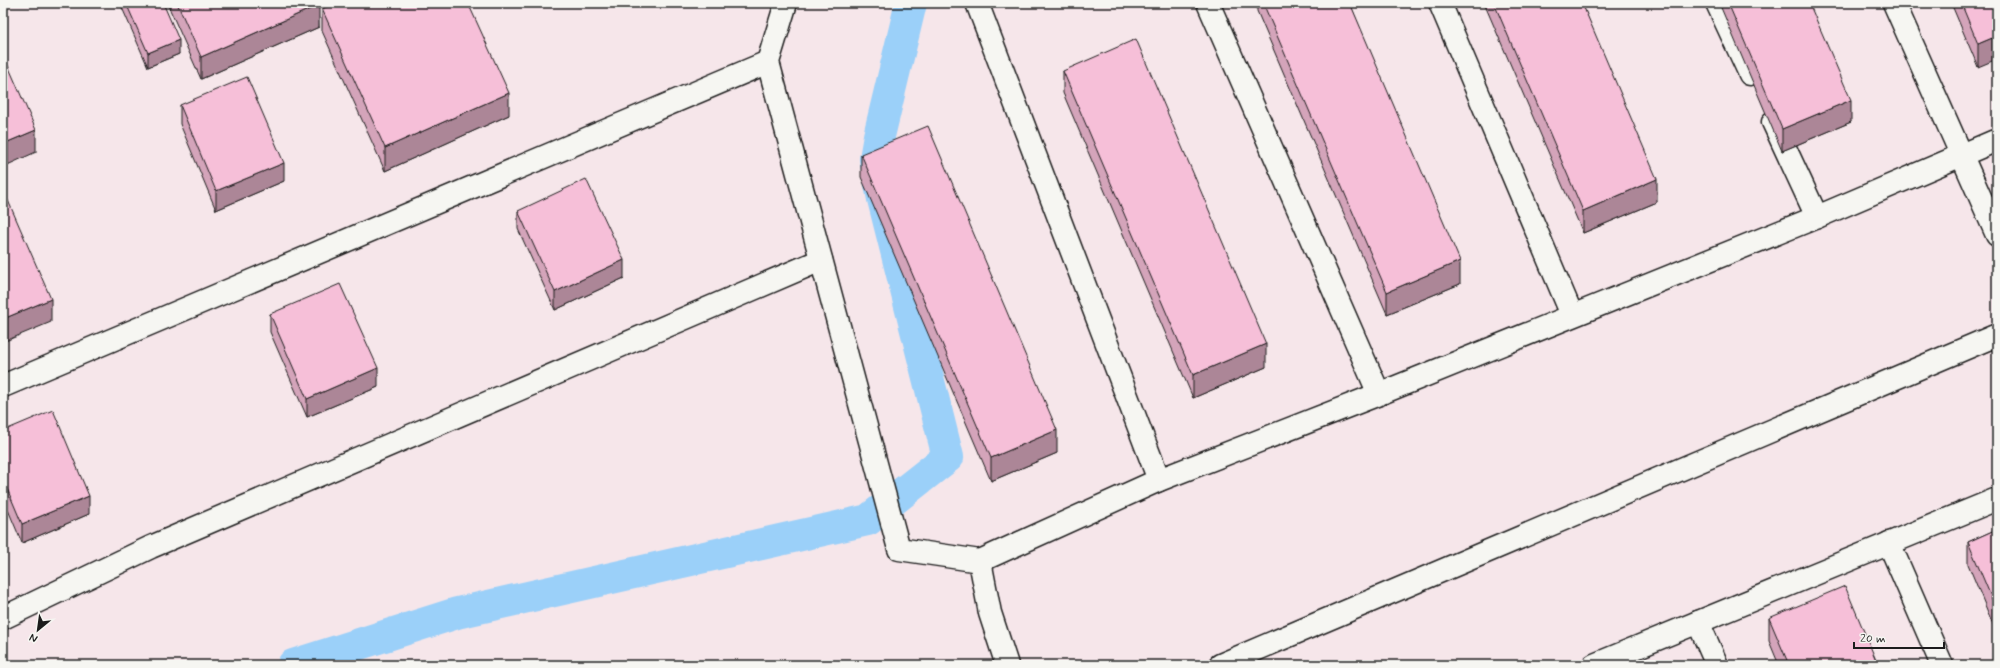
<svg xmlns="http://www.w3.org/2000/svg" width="2000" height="668" font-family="Mynerve,sans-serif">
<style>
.built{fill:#f6e6ea}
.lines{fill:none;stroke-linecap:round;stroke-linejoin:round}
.canal{stroke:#9bd0f9;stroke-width:32}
.minor-casing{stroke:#1c1c1c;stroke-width:25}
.minor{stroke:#f6f6f2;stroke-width:22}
.wall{fill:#d4a4ba;stroke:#1c1c1c}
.shaded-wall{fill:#ac8697;stroke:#1c1c1c}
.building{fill:#f6bfd8;stroke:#1c1c1c}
</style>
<rect width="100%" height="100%" fill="#f6f6f2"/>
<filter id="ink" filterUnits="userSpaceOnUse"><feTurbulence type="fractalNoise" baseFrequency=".025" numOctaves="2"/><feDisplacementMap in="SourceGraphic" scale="8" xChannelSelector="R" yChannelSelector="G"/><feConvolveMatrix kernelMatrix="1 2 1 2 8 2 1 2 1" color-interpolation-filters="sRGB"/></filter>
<g filter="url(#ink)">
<rect class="built" x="3" y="3" width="1994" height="662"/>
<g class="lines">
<path class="canal" d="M293,665L457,613L868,520L948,457L883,199L875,159L879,136L911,3"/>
<g class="minor-casing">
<g id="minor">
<path d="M786,3L768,62L899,549L980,561L1159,480L1379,394L1817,217L1997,140"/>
<path d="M977,3L1159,480"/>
<path d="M1208,3L1379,394"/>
<path d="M1440,3L1572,315"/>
<path d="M1717,3L1750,74"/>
<path d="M1894,3L1997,235"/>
<path d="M1773,122L1817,217"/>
<path d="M3,386L768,62"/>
<path d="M1889,543L1942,665"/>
<path d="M980,561L990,613L1007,665"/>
<path d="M3,618L151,547L821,260"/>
<path d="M1698,622L1717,665"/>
<path d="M1220,665L1997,335"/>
<path d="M1594,665L1997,499"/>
</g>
</g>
<use href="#minor" class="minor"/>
</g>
<g class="wall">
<path d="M120,3H163L179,54L148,67Z"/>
<path d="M167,3H318L319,27L201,79Z"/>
<path d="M1257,3H1350L1460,284L1387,314L1257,11Z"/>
<path d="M1484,3H1582L1657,202L1583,233Z"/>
<path d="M1719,3H1809L1851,122L1782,151Z"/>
<path d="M1951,3H1997L1978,67Z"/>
<path d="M322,9L509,115L385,171L322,31Z"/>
<path d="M1063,71L1266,367L1193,398L1063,93Z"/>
<path d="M180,105L284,181L216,210L180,124Z"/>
<path d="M861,154L1057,453L991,481L861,177Z"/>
<path d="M518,211L624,278L555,310L518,229Z"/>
<path d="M270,314L378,387L307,417L270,332Z"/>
<path d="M3,431L89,514L22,543L3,498Z"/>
<path d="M1997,529V634L1968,564V542Z"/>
<path d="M1769,618L1878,665H1779L1769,641Z"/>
</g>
<g class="shaded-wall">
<path d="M319,5V27L201,79V57Z"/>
<path d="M1997,36V59L1978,67V44Z"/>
<path d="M179,40V54L148,67V53Z"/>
<path d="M509,93V115L385,171V148Z"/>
<path d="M1851,100V122L1782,151V129Z"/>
<path d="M36,130V152L3,167V144Z"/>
<path d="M284,163V181L216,210V191Z"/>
<path d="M1657,179V202L1583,233V211Z"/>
<path d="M624,260V278L555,310V292Z"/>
<path d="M1460,261V284L1387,314V292Z"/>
<path d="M51,299V322L3,342V319Z"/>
<path d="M1266,344V367L1193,398V375Z"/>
<path d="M378,368V387L307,417V399Z"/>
<path d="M1057,430V453L991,481V458Z"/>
<path d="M89,496V514L22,543V524Z"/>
</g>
<g class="building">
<path d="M126,3H163L179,40L148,53Z"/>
<path d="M177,3H318L319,5L201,57Z"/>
<path d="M335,3H468L509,93L385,148L322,9Z"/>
<path d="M1263,3H1350L1460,261L1387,292Z"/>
<path d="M1494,3H1582L1657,179L1583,211Z"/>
<path d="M1728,3H1809L1851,100L1782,129Z"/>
<path d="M1961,3H1997V36L1978,44Z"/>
<path d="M1136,39L1266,344L1193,375L1063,71Z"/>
<path d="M3,54L36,130L3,144Z"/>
<path d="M247,77L284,163L216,191L180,105Z"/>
<path d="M928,126L1057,430L991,458L861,154Z"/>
<path d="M586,179L624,260L555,292L518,211Z"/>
<path d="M3,189L51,299L3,319Z"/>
<path d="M340,284L378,368L307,399L270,314Z"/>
<path d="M53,410L89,496L22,524L3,479V431Z"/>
<path d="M1997,529V611L1968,542Z"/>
<path d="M1845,586L1878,665H1789L1769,618Z"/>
</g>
</g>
<rect width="2000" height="668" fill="none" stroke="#f6f6f2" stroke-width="16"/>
<rect x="8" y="8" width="1984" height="652" fill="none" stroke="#1c1c1c" stroke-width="1.5" filter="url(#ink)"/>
<g transform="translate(38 630) rotate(209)" stroke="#f6f6f2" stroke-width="3" paint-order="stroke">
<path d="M0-3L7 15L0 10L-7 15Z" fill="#1c1c1c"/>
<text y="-6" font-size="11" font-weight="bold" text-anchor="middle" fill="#1c1c1c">N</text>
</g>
<path d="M1854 642v6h90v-6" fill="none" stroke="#1c1c1c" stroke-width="2"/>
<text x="1860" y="642" font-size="12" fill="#1c1c1c" stroke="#f6f6f2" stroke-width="3" paint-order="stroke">20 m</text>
</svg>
